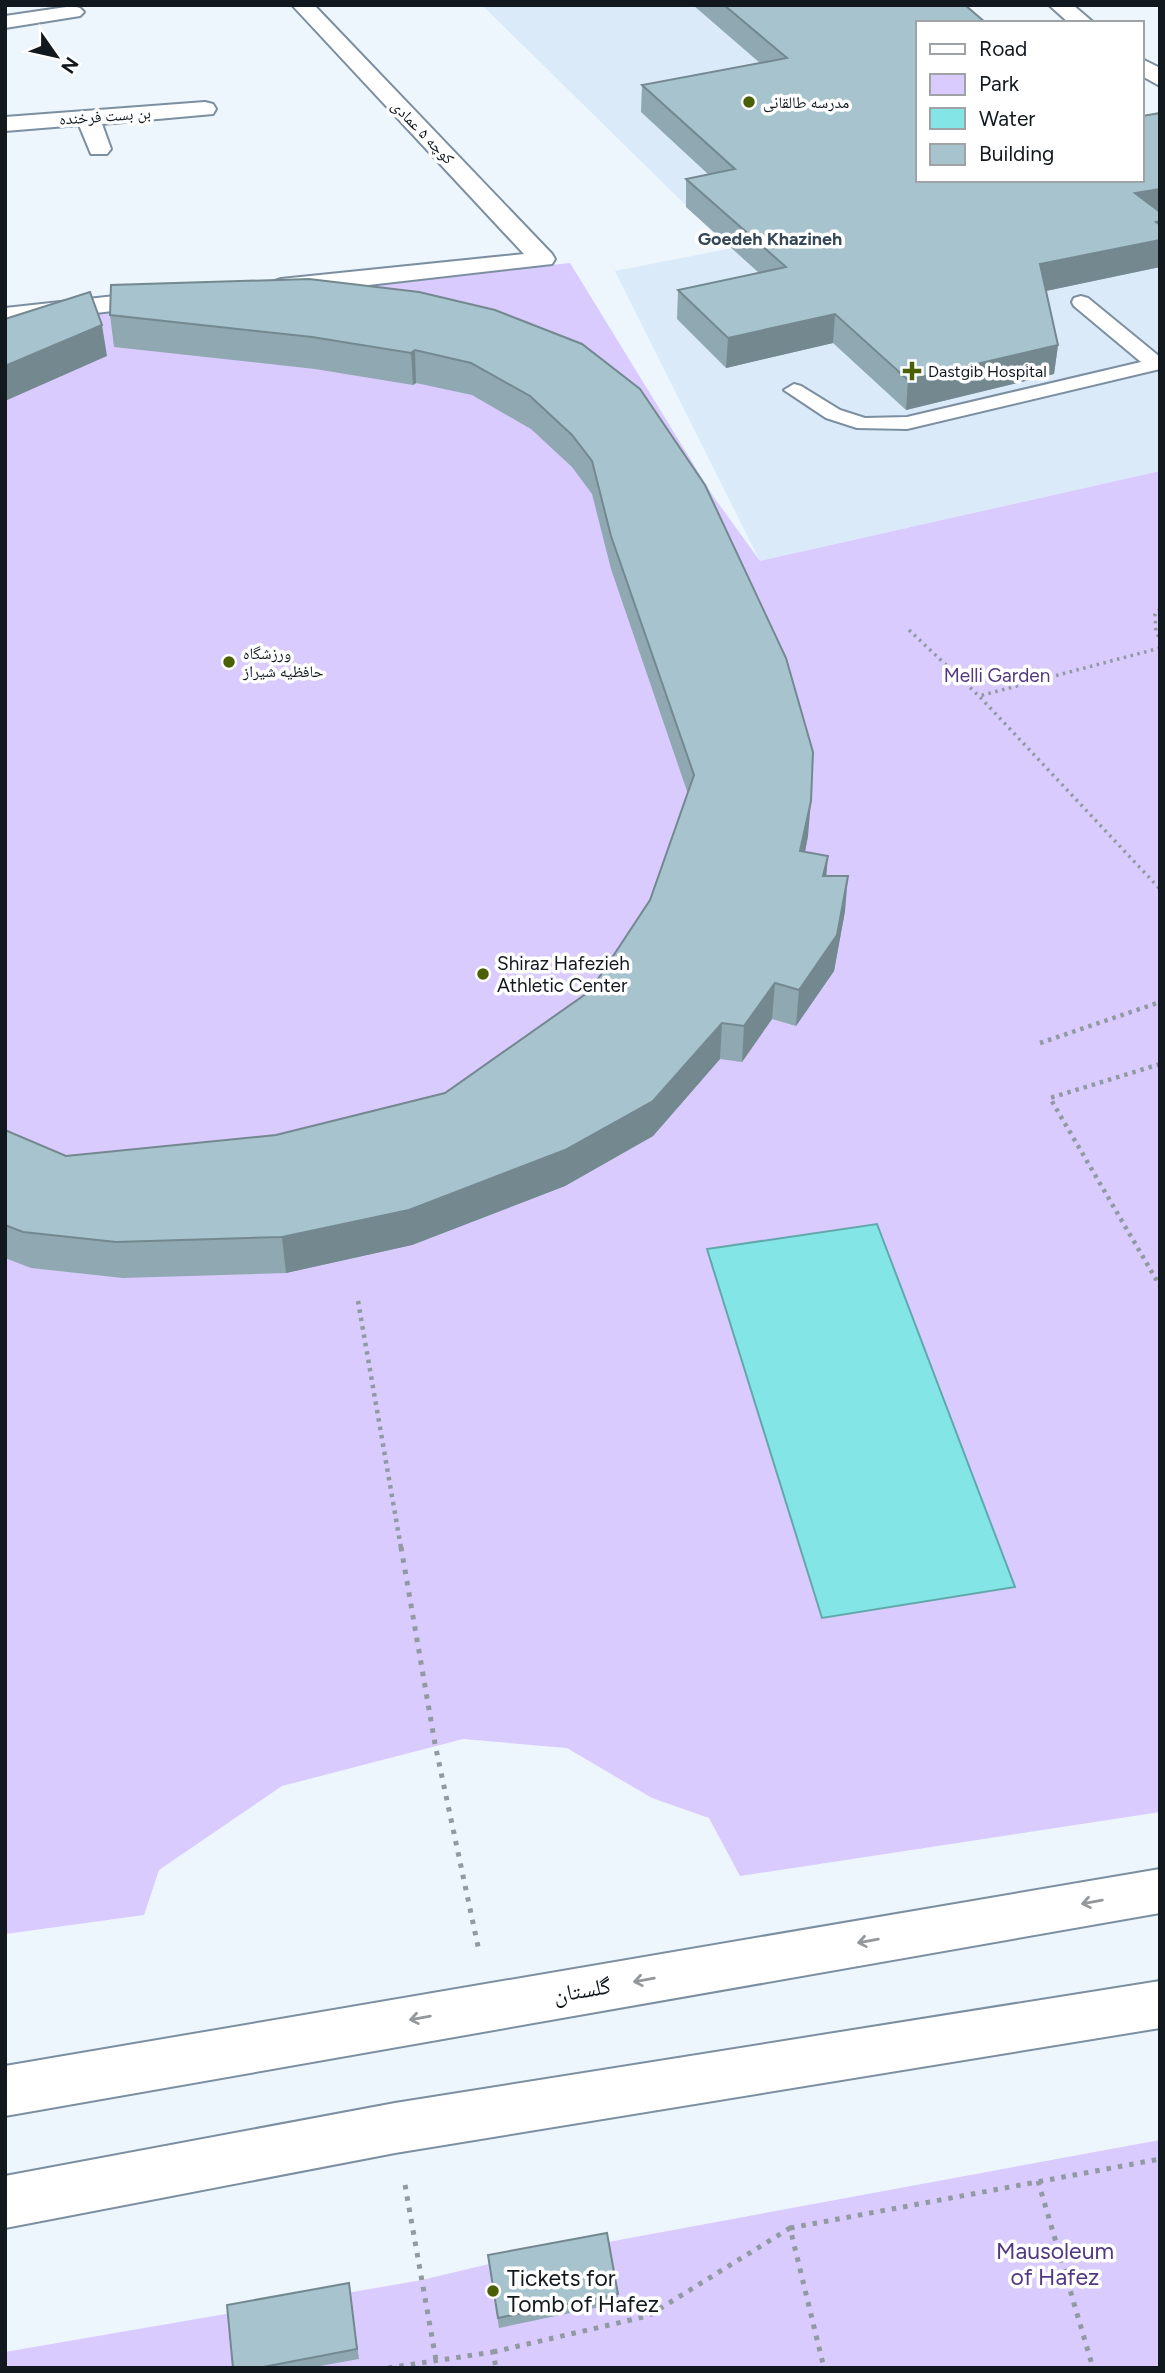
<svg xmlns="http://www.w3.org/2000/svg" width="1165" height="2373" font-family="Figtree,'Noto Naskh Arabic',sans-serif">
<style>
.built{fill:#daeaf9}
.green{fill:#d9cbfe}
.water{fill:#84e5e7;stroke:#62a8ab;stroke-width:2}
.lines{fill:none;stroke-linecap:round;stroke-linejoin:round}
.service-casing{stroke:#7c8fa1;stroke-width:4}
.pedestrian-casing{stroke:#7c8fa1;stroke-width:4}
.minor-casing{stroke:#7c8fa1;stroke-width:4}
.tertiary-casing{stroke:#7c8fa1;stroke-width:4}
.secondary-casing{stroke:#7c8fa1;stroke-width:4}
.path-far2{stroke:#9199a1;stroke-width:3.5;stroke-dasharray:2.5 4.5;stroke-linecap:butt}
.path-far1{stroke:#9199a1;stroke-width:4.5;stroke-dasharray:3.5 5;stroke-linecap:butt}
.path{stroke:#9199a1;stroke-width:5;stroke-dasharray:4.5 7;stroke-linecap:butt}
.service{fill:#fff;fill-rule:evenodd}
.pedestrian{fill:#fff;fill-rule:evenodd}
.minor{fill:#fff;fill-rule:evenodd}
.tertiary{fill:#fff;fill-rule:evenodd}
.secondary{fill:#fff;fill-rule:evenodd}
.wall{fill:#8fa8b1}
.shaded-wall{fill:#748890}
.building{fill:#a6c3ce;stroke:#748890;stroke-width:2}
.oneway{stroke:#94989a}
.poi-dot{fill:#4b5f04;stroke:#fff;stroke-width:2.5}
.labels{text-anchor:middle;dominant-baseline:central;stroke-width:7;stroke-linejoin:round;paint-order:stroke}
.far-poi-label{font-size:16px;fill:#11191f;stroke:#fff;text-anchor:start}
.far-street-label{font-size:16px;fill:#11191f;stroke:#fff}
.far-neighbourhood-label{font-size:18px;font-weight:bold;fill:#364757;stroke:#fff}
.park-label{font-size:19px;fill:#523782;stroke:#fff}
.poi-label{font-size:19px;fill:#11191f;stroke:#fff;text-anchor:start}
.near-street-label{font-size:23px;fill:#11191f;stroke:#fff}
.near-park-label{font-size:23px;fill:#523782;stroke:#fff}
.near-poi-label{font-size:23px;fill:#11191f;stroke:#fff;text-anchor:start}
</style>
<rect width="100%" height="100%" fill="#edf5fd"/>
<g class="built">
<path d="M482,5H930L918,23V180H947L714,233Z"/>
<path d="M1084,180L1160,219V471L760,561L615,271Z"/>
</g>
<g class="green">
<path d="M570,263L713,496L760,561L1160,471V1812L740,1876L709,1818L652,1798L567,1748L463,1739L282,1786L159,1870L144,1915L5,1934V323Z"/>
<path d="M1160,2140V2368H5V2352L422,2280L489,2264Z"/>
</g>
<path class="water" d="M877,1224L1015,1587L822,1618L707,1249Z"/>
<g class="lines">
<g class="service-casing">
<path id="service" d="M1081,296L1088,298L1160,357V369L907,429L857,428L826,418L784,390L794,384L801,386L840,410L865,418L907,417L1141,362L1074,306L1072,302L1074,298Z"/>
</g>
<g class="pedestrian-casing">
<path id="pedestrian" d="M1160,1981V2028L395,2153L5,2228V2176L395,2103Z"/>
</g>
<g class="minor-casing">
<g id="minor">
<path d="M292,5H314L552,254L555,259L552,264L281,295L272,292L268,287L272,282L281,279L524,254Z"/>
<path d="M73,6L80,8L84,12L80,16L5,28V16Z"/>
<path d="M205,102L213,104L216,109L213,114L102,124L111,149L107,154H91L79,125L5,131V117Z"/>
<path d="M161,291L170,294L174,299L170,304L5,324V308Z"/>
</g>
</g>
<g class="tertiary-casing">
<path id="tertiary" d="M1160,1869V1913L5,2116V2066Z"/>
</g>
<g class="secondary-casing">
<g id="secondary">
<path d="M1049,5H1073L1094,23H1069Z"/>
<path d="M1142,59L1160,68V86L1142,76Z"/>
</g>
</g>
<g class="path-far2">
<path d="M1160,609L1155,614L1156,633L1160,638"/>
<path d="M909,630L979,696"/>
<path d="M1160,648L979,696L1160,889"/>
</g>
<g class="path-far1">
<path d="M1040,1043L1160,1002"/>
<path d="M1160,1064L1050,1098L1160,1286"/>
<path d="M358,1301L401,1548"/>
</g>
<g class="path">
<path d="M401,1547L435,1744L479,1951"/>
<path d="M1038,2181L1093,2368"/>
<path d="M405,2185L436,2360"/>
<path d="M790,2228L1160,2159"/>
<path d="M493,2352L648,2316L790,2228L824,2368"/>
<path d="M388,2368L493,2352L496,2368"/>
</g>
<use href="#service" class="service"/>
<use href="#pedestrian" class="pedestrian"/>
<use href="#minor" class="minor"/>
<use href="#tertiary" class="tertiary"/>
<use href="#secondary" class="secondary"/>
</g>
<g class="wall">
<path d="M693,5H965L918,180L1160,113V267L1046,291L1058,345L1054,374L906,410L833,343L726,368L677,319L678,290L759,273L686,207V179L709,175L641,112L642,85L760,63Z"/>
<path d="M110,315L582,344L808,836L805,852L826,876L845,911L834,971L796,1026L772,1019L742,1062L720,1059L653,1136L565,1186L412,1245L286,1273L123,1278L31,1268L5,1258V1130L66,1156L276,1135L445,1093L590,991L650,900L688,794L611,569L592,494L572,467L531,429L472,395L416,383L413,385L315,369L114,347Z"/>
<path d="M488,2255L618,2294V2303L499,2328Z"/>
<path d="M349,2283L359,2359L309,2368H233Z"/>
</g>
<g class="shaded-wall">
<path d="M1160,189V216L1135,193Z"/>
<path d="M1160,221V267L1036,293L1040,264Z"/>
<path d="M835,314L833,343L726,368L728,338Z"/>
<path d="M102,325L107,356L5,401V366Z"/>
<path d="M1058,345L1054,374L906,410L908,380Z"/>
<path d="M415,350L416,383L413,385L411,353Z"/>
<path d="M811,801L808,836L798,886L800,851Z"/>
<path d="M828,856L825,892L823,876Z"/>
<path d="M848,876L845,911L834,971L796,1026L799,990Z"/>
<path d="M775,983L772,1019L742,1062L744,1026Z"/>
<path d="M722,1023L720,1059L653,1136L565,1186L412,1245L286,1273L282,1237Z"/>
</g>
<g class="building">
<path d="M724,5H965L986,23H918V180H1142V116L1160,113V189L1135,193L1160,212V221L1156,222L1160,225V240L1040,264L1058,345L908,380L835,314L728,338L678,290L786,267L686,179L735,169L642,85L787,58Z"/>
<path d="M309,279L419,292L495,310L582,344L640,389L705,485L786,658L813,752L811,801L800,851L828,856L823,876H848L837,935L799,990L775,983L744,1026L722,1023L653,1101L565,1150L409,1210L282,1237L116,1242L23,1232L5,1225V1130L66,1156L276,1135L445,1093L590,991L650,900L694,775L611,536L592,461L572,435L530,396L471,363L415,350L411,353L312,337L110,315L111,285Z"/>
<path d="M90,292L102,325L5,366V319Z"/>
<path d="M607,2233L618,2294L498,2318L488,2255Z"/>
<path d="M349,2283L357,2349L258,2368H233L227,2305Z"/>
</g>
<defs><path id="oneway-shaft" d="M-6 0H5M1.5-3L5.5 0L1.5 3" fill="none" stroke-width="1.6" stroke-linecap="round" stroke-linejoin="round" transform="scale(1.75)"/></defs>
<g class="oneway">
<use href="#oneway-shaft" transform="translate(1092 1902) rotate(170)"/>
<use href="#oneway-shaft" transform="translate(868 1941) rotate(170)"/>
<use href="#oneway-shaft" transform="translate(644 1980) rotate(170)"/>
<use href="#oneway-shaft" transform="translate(420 2018) rotate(170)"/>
</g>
<g class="poi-dot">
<circle cx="749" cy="102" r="7"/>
<path d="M908.5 360.5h7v7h7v7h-7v7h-7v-7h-7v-7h7z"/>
<circle cx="229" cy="662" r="7"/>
<circle cx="483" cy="974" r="7"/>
<circle cx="493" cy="2291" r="7"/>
</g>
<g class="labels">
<g class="far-poi-label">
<text x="763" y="102">مدرسه طالقانی</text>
<text x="928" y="371">Dastgib Hospital</text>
<text x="243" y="653">ورزشگاه<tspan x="243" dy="18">حافظیه شیراز</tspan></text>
</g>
<g class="far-street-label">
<text transform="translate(105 116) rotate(-4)">بن بست فرخنده</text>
<text transform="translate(423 132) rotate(46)">کوچه ۵ عمادی</text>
</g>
<g class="far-neighbourhood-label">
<text x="770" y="239">Goedeh Khazineh</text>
</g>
<g class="park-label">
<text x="997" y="675">Melli Garden</text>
</g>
<g class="poi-label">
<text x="497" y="963">Shiraz Hafezieh<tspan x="497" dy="22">Athletic Center</tspan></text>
</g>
<g class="near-street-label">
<text transform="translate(582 1990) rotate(-10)">گلستان</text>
</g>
<g class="near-park-label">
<text x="1055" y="2251">Mausoleum<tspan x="1055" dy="26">of Hafez</tspan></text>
</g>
<g class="near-poi-label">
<text x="507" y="2278">Tickets for<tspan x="507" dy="26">Tomb of Hafez</tspan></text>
</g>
</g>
<rect width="1165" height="2373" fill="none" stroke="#11191f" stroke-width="14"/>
<rect x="916" y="21" width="228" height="161" fill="#ffffff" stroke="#a0a3a5" stroke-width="2"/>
<rect x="930" y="44" width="35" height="10" fill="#ffffff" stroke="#a0a3a5" stroke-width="2"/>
<text x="979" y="56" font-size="21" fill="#11191f">Road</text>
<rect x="930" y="74" width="35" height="21" fill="#d9cbfe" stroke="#a0a3a5" stroke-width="2"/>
<text x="979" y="91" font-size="21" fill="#11191f">Park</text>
<rect x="930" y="108" width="35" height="21" fill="#84e5e7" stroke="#a0a3a5" stroke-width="2"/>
<text x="979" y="126" font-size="21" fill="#11191f">Water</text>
<rect x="930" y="144" width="35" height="21" fill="#a6c3ce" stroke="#a0a3a5" stroke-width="2"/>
<text x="979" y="161" font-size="21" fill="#11191f">Building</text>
<g transform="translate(56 56) rotate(124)" stroke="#ffffff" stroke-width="5" paint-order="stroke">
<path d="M0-5L12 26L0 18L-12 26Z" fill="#11191f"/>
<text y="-10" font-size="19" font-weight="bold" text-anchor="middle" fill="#11191f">N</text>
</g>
</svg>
